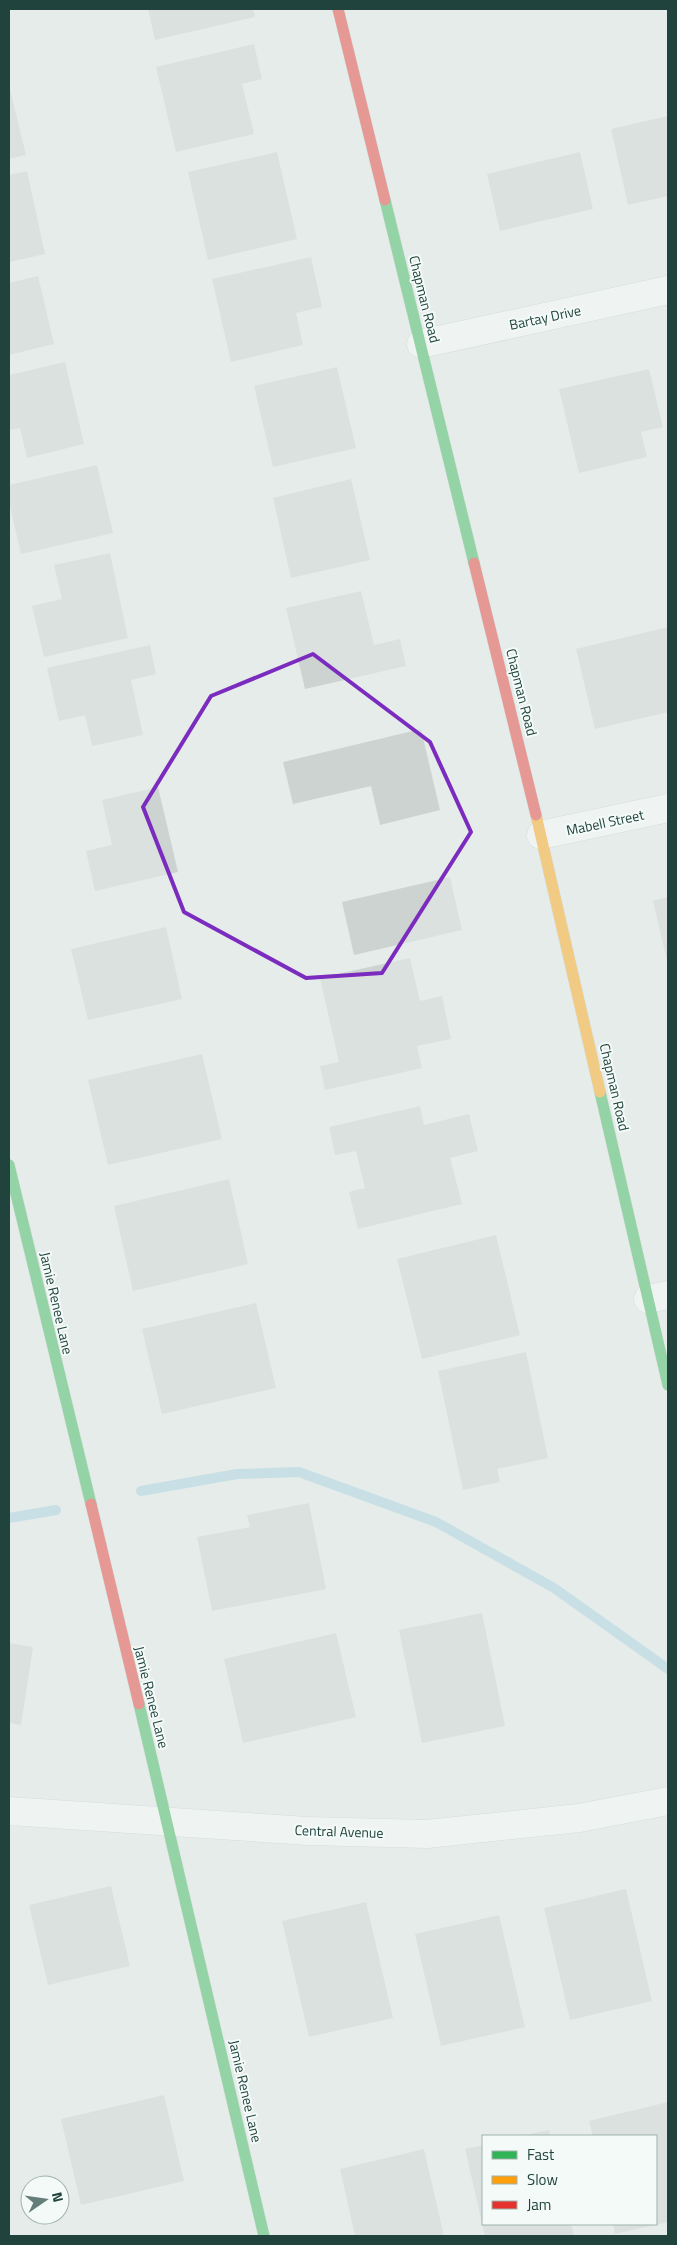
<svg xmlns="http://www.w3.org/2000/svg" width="677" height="2245" font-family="'Titillium Web',sans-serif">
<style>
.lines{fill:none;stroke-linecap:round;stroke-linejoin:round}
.stream{stroke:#a2cfdf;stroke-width:10}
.building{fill:#ccd3d1}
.street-casing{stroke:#c3c9c7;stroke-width:29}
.fast-casing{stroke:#c1cac7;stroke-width:12}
.slow-casing{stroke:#c1cac7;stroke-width:12}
.jam-casing{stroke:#c1cac7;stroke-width:12}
.street{stroke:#fbfcfc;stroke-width:28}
.fast{stroke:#30b455;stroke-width:11}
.slow{stroke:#ff9f0a;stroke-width:11}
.jam{stroke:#e5322d;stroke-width:11}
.marked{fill:none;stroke:#7b2cbf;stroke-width:4;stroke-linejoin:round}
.labels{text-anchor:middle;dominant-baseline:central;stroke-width:4;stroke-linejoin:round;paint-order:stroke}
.street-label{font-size:14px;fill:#20433d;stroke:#f4faf8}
</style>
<rect width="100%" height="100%" fill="#e6ecea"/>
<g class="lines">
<g class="stream">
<path d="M141,1491L237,1474L299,1472L436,1522L554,1588L668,1669"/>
<path d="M9,1518L56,1510"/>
</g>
</g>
<g class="building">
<path d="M148,9H253L255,17L155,40Z"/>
<path d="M254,44L262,79L242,84L254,134L176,152L156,67Z"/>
<path d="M9,85L26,155L9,159Z"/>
<path d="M668,116V196L628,205L611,129Z"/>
<path d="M277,152L297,239L208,260L188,172Z"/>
<path d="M580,152L593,209L500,231L487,174Z"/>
<path d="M27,171L45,254L9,262V175Z"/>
<path d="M311,257L322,307L296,313L303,345L231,362L212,279Z"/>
<path d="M38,276L54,344L9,355V283Z"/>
<path d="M65,362L84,444L27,458L20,428L9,430V375Z"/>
<path d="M337,367L356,448L273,467L254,386Z"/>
<path d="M649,369L663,427L641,432L647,457L579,473L559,389Z"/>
<path d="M97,465L113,533L21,554L9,502V485Z"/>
<path d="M351,479L370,560L291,578L273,498Z"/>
<path d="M110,553L128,638L44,657L32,606L62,599L54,565Z"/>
<path d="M361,591L374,645L400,639L406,666L305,689L286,608Z"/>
<path d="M668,627V712L595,729L576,649Z"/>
<path d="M150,645L156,674L131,680L143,735L92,746L85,715L59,721L47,668Z"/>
<path d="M421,729L440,810L380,825L371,786L293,804L283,762Z"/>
<path d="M158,787L178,872L95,891L86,851L112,845L102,800Z"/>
<path d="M450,877L462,930L354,955L342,902Z"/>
<path d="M668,897V961H667L653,901Z"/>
<path d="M166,927L182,999L88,1020L71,949Z"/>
<path d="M410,958L420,1001L442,996L451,1039L417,1046L422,1068L325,1090L320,1066L339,1062L320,978Z"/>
<path d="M202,1054L222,1139L108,1165L88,1080Z"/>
<path d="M420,1106L424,1125L469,1114L478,1151L450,1158L462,1204L358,1229L349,1192L365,1188L356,1151L335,1155L329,1127Z"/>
<path d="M229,1179L248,1264L133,1291L114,1206Z"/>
<path d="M496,1235L520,1335L422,1359L397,1259Z"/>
<path d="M256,1303L276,1388L162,1414L142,1329Z"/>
<path d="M526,1352L548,1458L497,1469L500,1482L463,1490L438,1371Z"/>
<path d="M309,1503L326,1589L212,1611L197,1537L250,1527L247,1515Z"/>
<path d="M482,1613L505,1726L422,1743L399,1630Z"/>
<path d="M336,1633L356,1717L243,1743L224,1659Z"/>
<path d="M9,1643L33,1647L21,1725L9,1723Z"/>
<path d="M111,1886L130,1966L48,1985L29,1905Z"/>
<path d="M626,1889L652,2001L570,2020L544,1908Z"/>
<path d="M366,1902L393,2018L309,2037L282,1921Z"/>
<path d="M499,1915L525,2027L441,2046L415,1934Z"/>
<path d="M164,2095L184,2181L81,2205L61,2119Z"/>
<path d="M668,2102V2222L615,2234L613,2224H656V2136H593L589,2121Z"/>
<path d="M549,2130L551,2136H525V2135Z"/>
<path d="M483,2145V2224H571L574,2236H485L465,2149Z"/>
<path d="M424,2149L444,2236H355L340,2169Z"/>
</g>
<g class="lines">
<g class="street-casing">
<g id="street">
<path d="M421,344L668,290"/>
<path d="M541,835L668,808"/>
<path d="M648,1299L668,1295"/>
<path d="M9,1811L307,1831L427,1834L579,1818L668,1801"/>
</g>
</g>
<g class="fast-casing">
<g id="fast">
<path d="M385,200L474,563"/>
<path d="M600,1092L668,1385"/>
<path d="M9,1165L91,1504"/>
<path d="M139,1704L264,2236"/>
</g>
</g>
<g class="slow-casing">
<path id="slow" d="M536,815L600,1092"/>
</g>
<g class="jam-casing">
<g id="jam">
<path d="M338,9L385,200"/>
<path d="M474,563L536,815"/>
<path d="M91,1504L139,1704"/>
</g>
</g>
<use href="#street" class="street"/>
<use href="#fast" class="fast"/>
<use href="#slow" class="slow"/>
<use href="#jam" class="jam"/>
</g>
<path d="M0 0H677V2245H0ZM313,654L430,742L471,832L382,973L306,978L184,912L143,807L211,696Z" fill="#e6ecea" fill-opacity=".55" fill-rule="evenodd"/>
<path class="marked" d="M313,654L430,742L471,832L382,973L306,978L184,912L143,807L211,696Z"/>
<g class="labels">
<g class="street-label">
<text transform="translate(425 299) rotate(76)">Chapman Road</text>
<text transform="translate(545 317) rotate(-12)">Bartay Drive</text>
<text transform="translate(522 692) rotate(76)">Chapman Road</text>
<text transform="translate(605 822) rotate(-12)">Mabell Street</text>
<text transform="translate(615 1087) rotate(77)">Chapman Road</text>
<text transform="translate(57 1303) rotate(77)">Jamie Renee Lane</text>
<text transform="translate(152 1697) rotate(76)">Jamie Renee Lane</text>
<text transform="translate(339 1831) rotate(2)">Central Avenue</text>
<text transform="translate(246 2091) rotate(77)">Jamie Renee Lane</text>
</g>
</g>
<rect width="677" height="2245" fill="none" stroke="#20433d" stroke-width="20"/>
<rect x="482" y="2135" width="175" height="90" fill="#f4faf8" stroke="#9fb1ad"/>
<rect x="492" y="2151" width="25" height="8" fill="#30b455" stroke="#9fb1ad"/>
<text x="527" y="2160" font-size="15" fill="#20433d">Fast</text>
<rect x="492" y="2176" width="25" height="8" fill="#ff9f0a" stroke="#9fb1ad"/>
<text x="527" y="2185" font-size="15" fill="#20433d">Slow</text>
<rect x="492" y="2201" width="25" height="8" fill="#e5322d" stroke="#9fb1ad"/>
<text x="527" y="2210" font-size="15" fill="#20433d">Jam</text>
<g transform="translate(45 2200) rotate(77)"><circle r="24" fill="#f4faf8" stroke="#9fb1ad"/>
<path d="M0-4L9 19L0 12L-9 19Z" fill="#657e7a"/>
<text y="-8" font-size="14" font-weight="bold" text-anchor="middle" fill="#20433d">N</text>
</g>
</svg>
